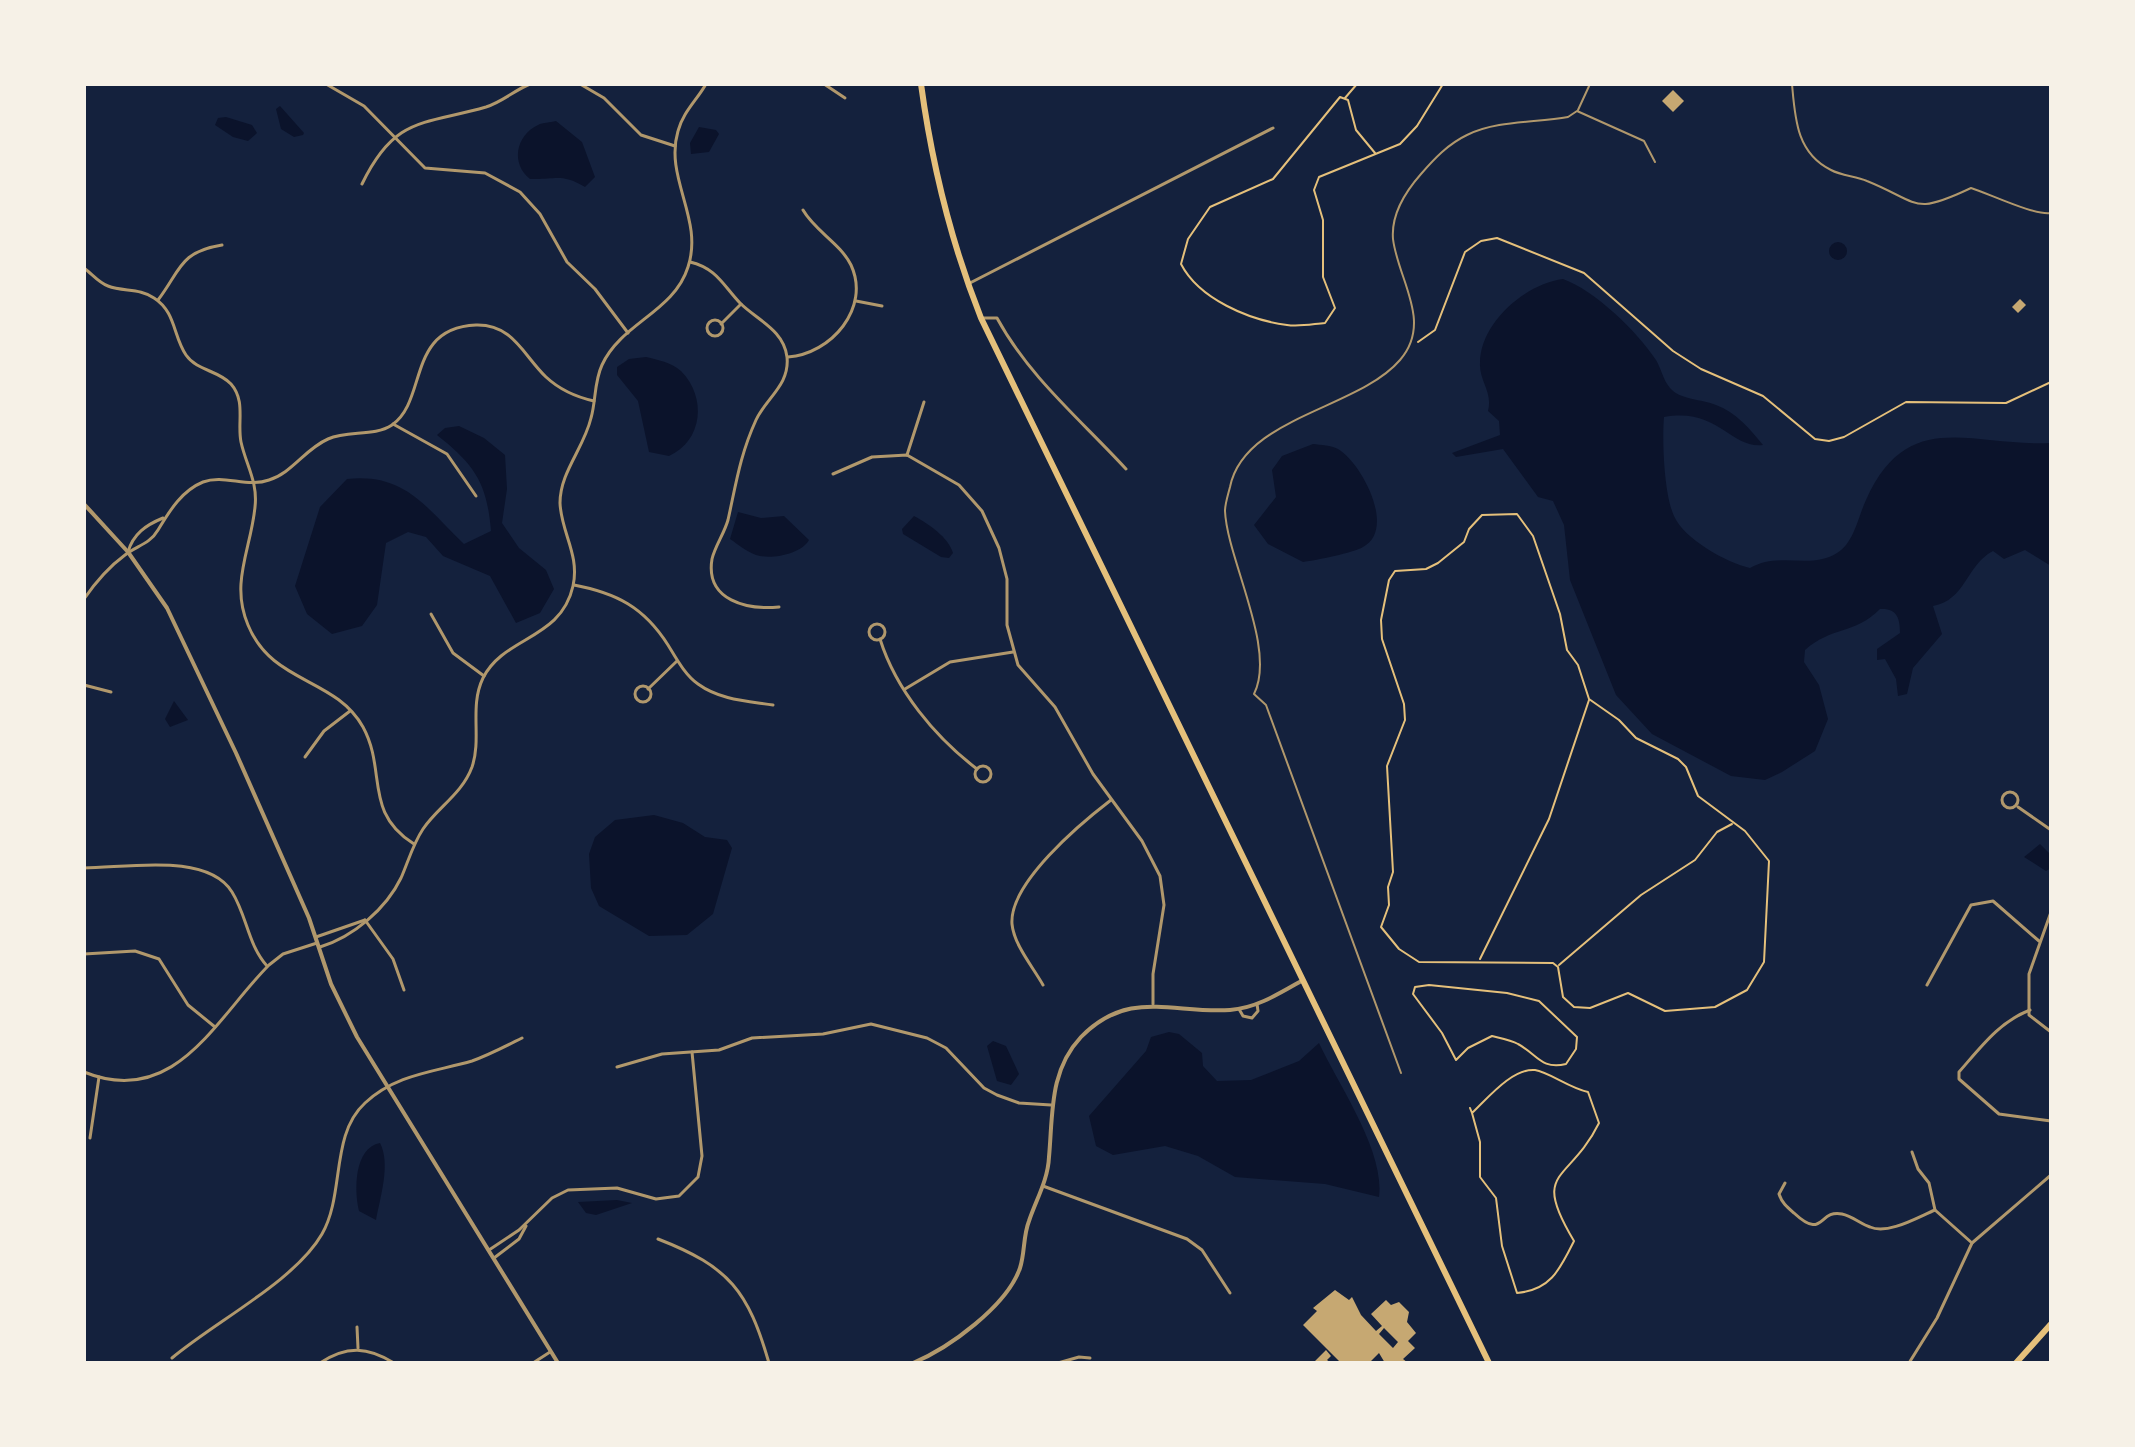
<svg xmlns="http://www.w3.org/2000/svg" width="2135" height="1447" font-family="Jost,sans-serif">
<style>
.water{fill:#0b132b}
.building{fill:#c6a872;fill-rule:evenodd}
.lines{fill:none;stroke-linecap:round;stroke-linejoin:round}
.path{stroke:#e5c07b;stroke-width:2}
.service{stroke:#b1986c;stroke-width:2}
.minor{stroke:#b1986c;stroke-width:3}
.tertiary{stroke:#b1986c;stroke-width:4}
.primary{stroke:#e5c07b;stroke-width:6}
</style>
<rect width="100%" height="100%" fill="#14213d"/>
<g class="water">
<path d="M280,106L304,133L303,135L294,137L281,129L276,109Z"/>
<path d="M226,117L252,125L257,133L248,141L233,137L215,125L218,118Z"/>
<path d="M556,121L582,142L595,177L585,187C561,173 556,180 530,179C511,164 515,136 538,125C543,122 550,123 556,121Z"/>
<path d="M699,127L716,130L719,134L709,152L691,154L690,143Z"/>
<circle cx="1838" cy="251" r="9"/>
<path d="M1563,279C1594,290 1637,331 1656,360C1661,368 1663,380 1670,388C1680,400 1702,399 1716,405C1737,413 1749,428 1763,445C1731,449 1718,407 1664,417C1662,441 1664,494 1674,516C1684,539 1727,563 1750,568C1781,551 1810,570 1837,553C1854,543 1858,517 1866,500C1908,406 1972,447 2051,443V566L2025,550L2004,559L1993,551C1966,565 1966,600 1933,606L1942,634L1913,668L1907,694L1898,696L1896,679L1885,659L1877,660V649L1900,633C1900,618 1897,608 1880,609C1854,635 1832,626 1805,650L1804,662L1819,685L1828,719L1815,751L1782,772L1765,780L1731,776L1652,734L1616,695L1570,580L1564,525L1553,501L1538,497L1503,449L1456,457L1452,453L1500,435L1499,421L1488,411C1493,392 1479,381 1480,363C1480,323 1525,284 1563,279Z"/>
<path d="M646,357C658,360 671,362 681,371C707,397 703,441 669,456L649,452L638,401L617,375V367L629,359Z"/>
<path d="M459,426L484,438L505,455L507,489L502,523L519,548L546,570L554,589L540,613L516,623L490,576L443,556L426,537L408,532L386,543L377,605L362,626L332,634L307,614L295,586L320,507L347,479C406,473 426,508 464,544L491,531C487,483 475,465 437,435L445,428Z"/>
<path d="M1313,444C1321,445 1331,445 1338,449C1361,462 1397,529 1363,547C1353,553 1317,560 1303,562L1268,544L1254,525L1276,497L1272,470L1282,456Z"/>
<path d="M738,512L761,518L784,516L809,540C802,553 775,559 760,556C749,554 739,545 730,539Z"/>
<path d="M914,516C929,524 948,537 953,553L949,558L941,557L903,534L902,529Z"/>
<path d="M174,701L188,720L170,727L165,719Z"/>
<path d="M654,815L683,823L705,837L727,840L732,848L713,914L687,935L649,936L599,906L591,888L589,854L595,837L615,820Z"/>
<path d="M2040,844L2051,855V868L2046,871L2024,857Z"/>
<path d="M1169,1032L1179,1034L1202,1053L1203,1066L1217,1081L1251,1080L1299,1061L1319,1043C1339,1086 1385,1151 1379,1197L1325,1184L1235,1177L1198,1156L1165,1146L1113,1155L1096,1146L1089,1116L1146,1051L1151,1037Z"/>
<path d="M993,1041L1006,1046L1019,1074L1011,1085L997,1081L987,1046Z"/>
<path d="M380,1143C391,1164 380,1198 376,1220L359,1211C354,1190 354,1148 380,1143Z"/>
<path d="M617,1200L632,1203L596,1215L586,1213L578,1202Z"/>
</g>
<g class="building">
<path d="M1673,90L1684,101L1673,112L1662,101Z"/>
<path d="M2020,299L2026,305L2018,313L2012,307Z"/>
<path d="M1335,1290L1349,1300L1352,1297L1361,1315L1376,1331L1382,1326L1371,1314L1386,1300L1391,1305L1399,1302L1409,1312L1407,1322L1416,1333L1408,1341L1415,1348L1403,1359L1408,1363H1385L1379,1353L1369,1363H1341L1303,1325L1317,1311L1313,1308ZM1384,1328L1398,1342L1393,1348L1379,1334Z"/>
<path d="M1326,1350L1331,1356L1327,1360L1331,1363H1313Z"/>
</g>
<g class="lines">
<g class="path">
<path d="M1345,98L1357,84"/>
<path d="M1375,153L1356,130L1348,100L1340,97L1273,179L1210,207L1188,239L1181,264C1199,299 1249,320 1287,325C1299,327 1313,324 1325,323L1335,308L1323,277V220L1314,190L1319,177L1400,144L1417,126L1443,84"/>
<path d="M1418,342L1435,330L1465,252L1481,241L1497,238L1584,273L1673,351L1701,369L1763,396L1815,439L1829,441L1844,437L1906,402L2006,403L2051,382"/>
<path d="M1517,514L1533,536L1560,614L1567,650L1578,665L1589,699L1619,720L1636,738L1678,759L1686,767L1698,796L1745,831L1769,861L1764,962L1747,990L1715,1007L1665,1011L1628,993L1590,1008L1574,1007L1563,997L1558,967L1553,963L1419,962L1399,949L1381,927L1389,905L1388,887L1393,872L1387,766L1405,720L1404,704L1382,639L1381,620L1389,580L1395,571L1426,569L1438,563L1464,542L1469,529L1482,515Z"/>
<path d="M1480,959L1549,819L1589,700"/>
<path d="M1559,965L1641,895L1695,860L1717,832L1732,824"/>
<path d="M1429,985L1507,993L1539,1001L1577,1037L1576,1049L1566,1064C1541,1070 1537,1054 1518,1044C1511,1040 1500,1038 1492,1036L1468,1048L1456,1060L1442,1033L1413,994L1415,987Z"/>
<path d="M1470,1108L1472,1113C1487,1099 1512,1068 1535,1070C1549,1072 1569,1088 1588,1092L1599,1123C1569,1184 1530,1168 1574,1241C1560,1269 1551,1290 1517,1293L1502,1246L1496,1198L1480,1177V1142L1472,1113"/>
</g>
<g class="service">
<path d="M1792,84C1795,117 1796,153 1831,170C1842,176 1856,176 1867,181C1921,203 1912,216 1971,188C1990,194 2035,216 2051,213"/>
<path d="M1578,110L1590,84"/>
<path d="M1401,1073L1266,705L1254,694C1277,649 1227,559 1225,511C1225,504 1228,495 1230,487C1244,417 1358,409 1400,360C1433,322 1398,280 1393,239C1391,215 1406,191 1421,174C1434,159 1448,144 1467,135C1497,120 1536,123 1568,117L1577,111L1644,141L1655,162"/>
</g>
<g class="minor">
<path d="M326,84L364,106L425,168L485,173L520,192L540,214L567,262L595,289L628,333"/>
<path d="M580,84L604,98L641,135L675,146"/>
<path d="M824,84L845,98"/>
<path d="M362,184C395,116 423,125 486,107C502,102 515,90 530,84"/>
<path d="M690,262C716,268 723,285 740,303C757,320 784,330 787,357C790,385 766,398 756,420C740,455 736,484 728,520C724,534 715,546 712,559C705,601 748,610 779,607"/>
<path d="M84,268C92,274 99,283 108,286C123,292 140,288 154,298C176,312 173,336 186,355C197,371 218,370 231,384C246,401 237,423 241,442C246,465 258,482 255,507C251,549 230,583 248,625C272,684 335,677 363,727C387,771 363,812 414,844"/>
<path d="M968,284L1273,128"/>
<path d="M158,300C181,270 179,252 222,245"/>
<path d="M856,301L882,306"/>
<path d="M981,318H997C1029,377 1081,420 1126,469"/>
<circle cx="715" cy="328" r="8"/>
<path d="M721,324L741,304"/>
<path d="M788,357C831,354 871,308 851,265C840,243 815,231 803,210"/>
<path d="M393,424L447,454L476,496"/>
<path d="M907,455L924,402"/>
<path d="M833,474L872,457L907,455L959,485L982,511L999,548L1007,579V625L1018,665L1055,707L1093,774L1142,841L1160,876L1164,905L1153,974V1004"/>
<path d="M128,552C133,534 146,525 163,518"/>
<path d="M574,585C616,593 644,607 668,645C676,658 685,675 698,684C720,700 747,701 773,705"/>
<path d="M84,599C95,583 110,566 125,555C136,546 150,544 158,530C169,512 181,491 203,482C224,474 247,488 269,480C292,473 305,449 328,439C348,430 374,437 392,425C428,400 406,328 476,325C513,324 523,355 546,377C560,390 576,397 594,401"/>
<path d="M431,614L453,653L484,676"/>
<circle cx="877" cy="632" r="8"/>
<path d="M880,639C896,690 935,737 977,769"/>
<path d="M84,685L111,692"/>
<circle cx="643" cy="694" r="8"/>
<path d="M648,689L677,661"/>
<path d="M905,689L950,662L1013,652"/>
<path d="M305,757L324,731L350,711"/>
<circle cx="983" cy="774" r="8"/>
<circle cx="2010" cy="800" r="8"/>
<path d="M2018,807L2051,830"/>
<path d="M84,868C126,868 207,852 232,892C247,916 248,945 267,966"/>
<path d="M2051,912L2029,974V1015L2051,1032"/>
<path d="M365,920L393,959L404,990"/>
<path d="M316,937L365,920"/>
<path d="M320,947C353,937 386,909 401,878C408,862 413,844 423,829C438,807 462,794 472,767C482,738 469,707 483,678C504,636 561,640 573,586C580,555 561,532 560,503C560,472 584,448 591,418C596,401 594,382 602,365C621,323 674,312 688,267C704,219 664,178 678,131C683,112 697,100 706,84"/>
<path d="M84,954L135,951L159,959L188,1005L215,1027"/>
<path d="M1043,985C1033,967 1014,945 1012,924C1009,883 1081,823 1111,800"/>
<path d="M1927,985L1971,905L1993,901L2039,941"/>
<path d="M1239,1009L1243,1016L1252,1018L1258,1011L1257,1004"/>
<path d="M2030,1010C1999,1022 1981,1047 1959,1072V1079L1999,1114L2051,1121"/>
<path d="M617,1067L662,1054L719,1050L752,1038L823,1034L871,1024L927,1038L946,1048L984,1088L997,1095L1019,1103L1051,1105"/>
<path d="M84,1072C175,1109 216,1018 269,965L283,954L317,943"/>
<path d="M90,1138L99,1077"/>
<path d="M1912,1152L1918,1169L1929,1183L1935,1210L1972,1243"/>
<path d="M1785,1183L1779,1194C1782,1203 1787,1207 1794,1213C1824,1241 1818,1209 1842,1214C1852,1216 1861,1224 1870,1227C1888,1235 1918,1217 1935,1210"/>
<path d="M1043,1186L1187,1239L1202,1250L1230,1293"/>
<path d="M658,1239C730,1267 748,1291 769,1363"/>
<path d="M489,1250L519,1230L552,1198L568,1190L617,1188L656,1199L679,1196L698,1177L702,1156L692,1052"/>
<path d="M494,1258L519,1239L526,1226"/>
<path d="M357,1327L358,1348"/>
<path d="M172,1358C216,1321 295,1281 322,1234C345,1194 330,1135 365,1103C396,1074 434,1072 472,1061C489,1055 506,1046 522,1038"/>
<path d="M320,1363C347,1345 368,1347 394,1363"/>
<path d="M533,1363L550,1352"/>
<path d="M1058,1363L1079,1357L1090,1358"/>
<path d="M1909,1363L1937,1318L1972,1243L2051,1175"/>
</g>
<g class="tertiary">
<path d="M84,504L128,552L167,608L236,753L309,918L331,984L357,1037L558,1363"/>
<path d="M913,1363C949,1348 1007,1306 1020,1268C1025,1253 1023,1236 1029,1221C1036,1200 1048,1180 1049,1157C1053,1114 1049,1071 1081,1037C1129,988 1173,1014 1230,1010C1257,1008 1280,993 1303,980"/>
</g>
<g class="primary">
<path d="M921,84C932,165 951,242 981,318L1489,1363"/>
<path d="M2016,1363L2051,1324"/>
</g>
</g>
<rect width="2135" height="1447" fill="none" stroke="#f6f1e7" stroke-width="172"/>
</svg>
